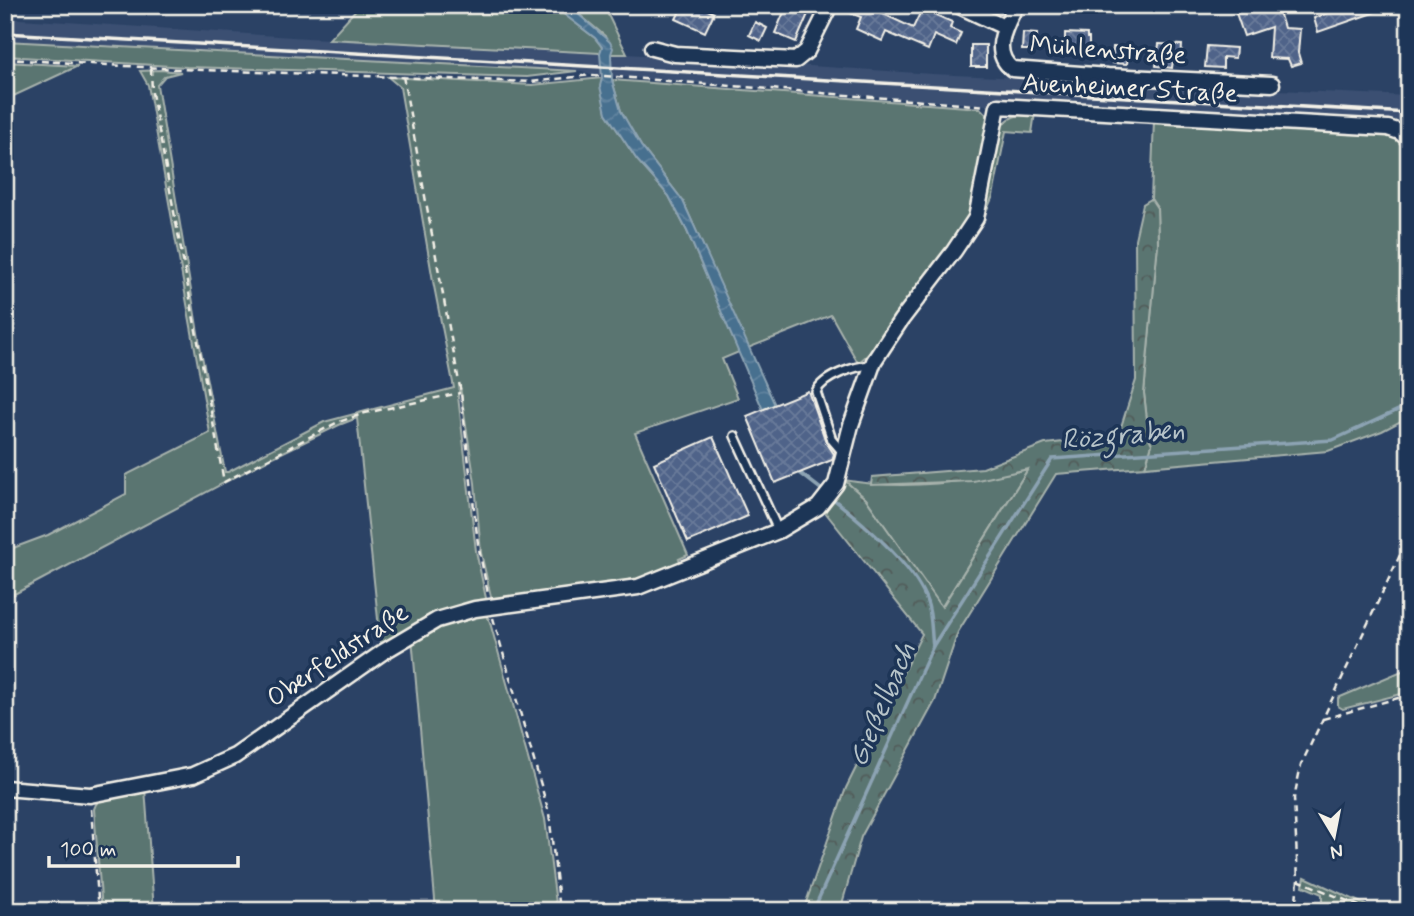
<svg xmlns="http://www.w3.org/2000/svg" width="1414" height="916" font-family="Mynerve,sans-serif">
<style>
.built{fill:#3a4f72}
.green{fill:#5a7471;stroke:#a7b2ac;stroke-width:2}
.forest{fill:url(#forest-crowns);stroke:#a7b2ac;stroke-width:2}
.water{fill:url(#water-waves);stroke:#8ca3b3;stroke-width:2}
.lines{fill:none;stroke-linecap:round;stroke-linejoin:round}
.stream{stroke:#8ca3b3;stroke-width:3.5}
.building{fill:url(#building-cross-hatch);stroke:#f4f1e8;stroke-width:2}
.lane-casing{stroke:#f4f1e8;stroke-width:12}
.street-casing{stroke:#f4f1e8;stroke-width:19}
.path{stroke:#f4f1e8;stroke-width:2.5;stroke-dasharray:7 5;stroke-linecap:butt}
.lane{stroke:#1d3557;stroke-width:7}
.street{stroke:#1d3557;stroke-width:14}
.rail{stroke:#f4f1e8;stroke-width:3.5}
.labels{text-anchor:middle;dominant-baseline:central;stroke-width:7;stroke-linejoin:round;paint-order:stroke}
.street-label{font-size:26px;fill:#f4f1e8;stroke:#1d3557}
.water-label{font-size:28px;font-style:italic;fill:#b7c4c9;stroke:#1d3557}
</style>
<defs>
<pattern id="forest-crowns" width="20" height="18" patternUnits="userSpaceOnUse" patternTransform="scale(1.75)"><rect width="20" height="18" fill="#5a7471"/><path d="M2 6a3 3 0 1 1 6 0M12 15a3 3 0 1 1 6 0" fill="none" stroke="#515c59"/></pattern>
<pattern id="water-waves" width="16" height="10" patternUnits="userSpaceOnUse" patternTransform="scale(1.75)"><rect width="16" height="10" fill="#476f8f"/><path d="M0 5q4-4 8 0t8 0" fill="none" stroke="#62849f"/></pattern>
<pattern id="building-cross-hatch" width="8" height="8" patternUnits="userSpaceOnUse" patternTransform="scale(1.75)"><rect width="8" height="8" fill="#4f6389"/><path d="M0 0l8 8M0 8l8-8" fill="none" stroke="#697a9a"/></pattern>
</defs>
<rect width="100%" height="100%" fill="#2b4265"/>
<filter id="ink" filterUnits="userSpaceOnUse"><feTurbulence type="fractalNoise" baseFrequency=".0143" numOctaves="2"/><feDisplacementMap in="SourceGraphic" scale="14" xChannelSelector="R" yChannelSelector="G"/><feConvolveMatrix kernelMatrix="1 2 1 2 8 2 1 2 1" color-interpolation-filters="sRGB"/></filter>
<g filter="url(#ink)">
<path class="built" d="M5,18L308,38L627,54L933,74L1409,96V121L1391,120L1388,128L998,106L592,75L582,71L5,41Z"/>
<g class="green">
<path d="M360,5H552L595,38L602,47L600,53L329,39Z"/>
<path d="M568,5H616L608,15L627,54H611L605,36Z"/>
<path d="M5,41L577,71L527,77L187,67L5,56Z"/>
<path d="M5,62L78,66L5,100Z"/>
<path d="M161,70L181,72L165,76L157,85L201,351L225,472H228L324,422L454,388L433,281L400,87L388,77L532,85L602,78L606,113L637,160L669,196L687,231L739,352L722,359L738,398L635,433L688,555L679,559L683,565L641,582L492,601L481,553L475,483L460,387L458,396L476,551L487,603L381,648L357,418L339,425L269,459L5,599V551L48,535L126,494V475L210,433L148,85L140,71Z"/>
<path d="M612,80L980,108L988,116L973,210L947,255L873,350L858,363L831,315L748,348L683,201L641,146L627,123L621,111Z"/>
<path d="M1035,113L1032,133L1006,131L993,196L981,223L999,131C1006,116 1019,114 1035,113Z"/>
<path d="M1154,120L1379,132L1394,136L1409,146V417L1382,431L1328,451L1145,467L1152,444L1149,438L1144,393L1158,243L1157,208L1151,199Z"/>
<path d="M1028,469L941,608L866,499L844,480C905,491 969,482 1028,469Z"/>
<path d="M484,614L489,619L545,819L557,911H436L412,637L438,624Z"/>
<path d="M1409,668V692L1343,709L1338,706V698Z"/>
<path d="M145,788L154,911H102L94,809C100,789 128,791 145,788Z"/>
<path d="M1305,877L1372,908L1379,911H1322V894L1303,886Z"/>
</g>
<path class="forest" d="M1151,199L1157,208L1158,243L1144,393L1149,438L1152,444L1145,467L1056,474L958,632L935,701L861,837L840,911H803L846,788L922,634L825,512L844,480L866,499L942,607L1028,469L973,481L871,485L872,477L983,468L1045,444L1118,436L1136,380L1135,239L1143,204Z"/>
<path class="water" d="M552,5H568L610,42L613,48L611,54L612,80L621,111L641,146L683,201L775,405L763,410L687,231L669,196L637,160L606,113L600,86L602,78L600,53L602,47L595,38Z"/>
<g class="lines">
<g class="stream">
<path d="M800,473L826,493"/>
<path d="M933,646L1052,459L1333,440L1409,405"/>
<path d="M813,911L933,646C931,632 932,615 927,602C915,566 861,521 832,498"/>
</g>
</g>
<g class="building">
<path d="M683,5H697L714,13L705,32L676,19Z"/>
<path d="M787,5L808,14L796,42L775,33Z"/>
<path d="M853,5H884L881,13L913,28L922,9L952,22L950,28L961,33L956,45L934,35L928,50L886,32L882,41L856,29L861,17L850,13Z"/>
<path d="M1257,5H1277L1284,28L1300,29L1298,53L1301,63L1291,66L1288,59L1269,58L1271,27L1244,36L1236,13Z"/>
<path d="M1349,5H1390V7L1318,32L1314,18Z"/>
<path d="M755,22L767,28L761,41L749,35Z"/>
<path d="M1023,33L1037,34V50H1022Z"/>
<path d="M1065,33L1087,34V38H1089V55L1065,53Z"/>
<path d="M1159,44L1182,45L1181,61L1173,60L1172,68L1156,66Z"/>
<rect x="971" y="45" width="15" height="22"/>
<path d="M1207,46L1236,48L1235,58L1223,57V68L1205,67Z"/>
<path d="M1113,47L1129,48L1127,64L1112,63Z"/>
<path d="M808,391L826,442L834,454L832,460L775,483L747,416Z"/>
<path d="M713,437L748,516L688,542L654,463Z"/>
</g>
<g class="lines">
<g class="lane-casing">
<g id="lane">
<path d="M735,436L778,530"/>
<path d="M844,454L832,440L816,392C823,376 855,366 872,365"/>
</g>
</g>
<g class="street-casing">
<g id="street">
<path d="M957,5L1004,27"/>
<path d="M1016,5C1006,26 990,51 1012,69L1108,76L1272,84"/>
<path d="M652,48L675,54L796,60L807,51L830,5"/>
<path d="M5,788L90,795L193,775L235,756L383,652L437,620L475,609L638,587L778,531L818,507L836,484L851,425L874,361L901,320L954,251L976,218L998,106L1388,128L1400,132L1409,140"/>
</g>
</g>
<g class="path">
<path d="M5,59L177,69L531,82L592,75L987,106"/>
<path d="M151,68L152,93L224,482L336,423L365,413L460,393"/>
<path d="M403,76L461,393L478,544L488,594"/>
<path d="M493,618L549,813L560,911"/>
<path d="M1323,719L1409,695"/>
<path d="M91,809L99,911"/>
<path d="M1298,880L1371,911"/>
<path d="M1295,911L1298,880L1294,798L1301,765L1409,536"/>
</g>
<use href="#lane" class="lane"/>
<use href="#street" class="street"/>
<path class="rail" d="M5,33L1409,113"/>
</g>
</g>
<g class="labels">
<g class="street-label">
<text transform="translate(1108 51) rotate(4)">Mühlenstraße</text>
<text transform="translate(1130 89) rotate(3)">Auenheimer Straße</text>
<text transform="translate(338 656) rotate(-34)">Oberfeldstraße</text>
</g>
<g class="water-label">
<text transform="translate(1123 436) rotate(-5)">Rözgraben</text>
<text transform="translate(883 705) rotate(-67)">Gießelbach</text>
</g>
</g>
<rect width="1414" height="916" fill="none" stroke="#1d3557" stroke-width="28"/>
<rect x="14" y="14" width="1386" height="888" fill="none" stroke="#f4f1e8" stroke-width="2.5" filter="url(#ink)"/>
<g transform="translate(1334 836) rotate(170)" stroke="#1d3557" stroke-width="5" paint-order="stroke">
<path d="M0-5L12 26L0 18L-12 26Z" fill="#f4f1e8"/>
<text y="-10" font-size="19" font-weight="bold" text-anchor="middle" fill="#f4f1e8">N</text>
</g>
<path d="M49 856v10h189v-10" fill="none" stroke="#f4f1e8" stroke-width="3.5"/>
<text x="60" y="856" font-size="21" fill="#f4f1e8" stroke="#1d3557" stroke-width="5" paint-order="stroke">100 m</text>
</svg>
